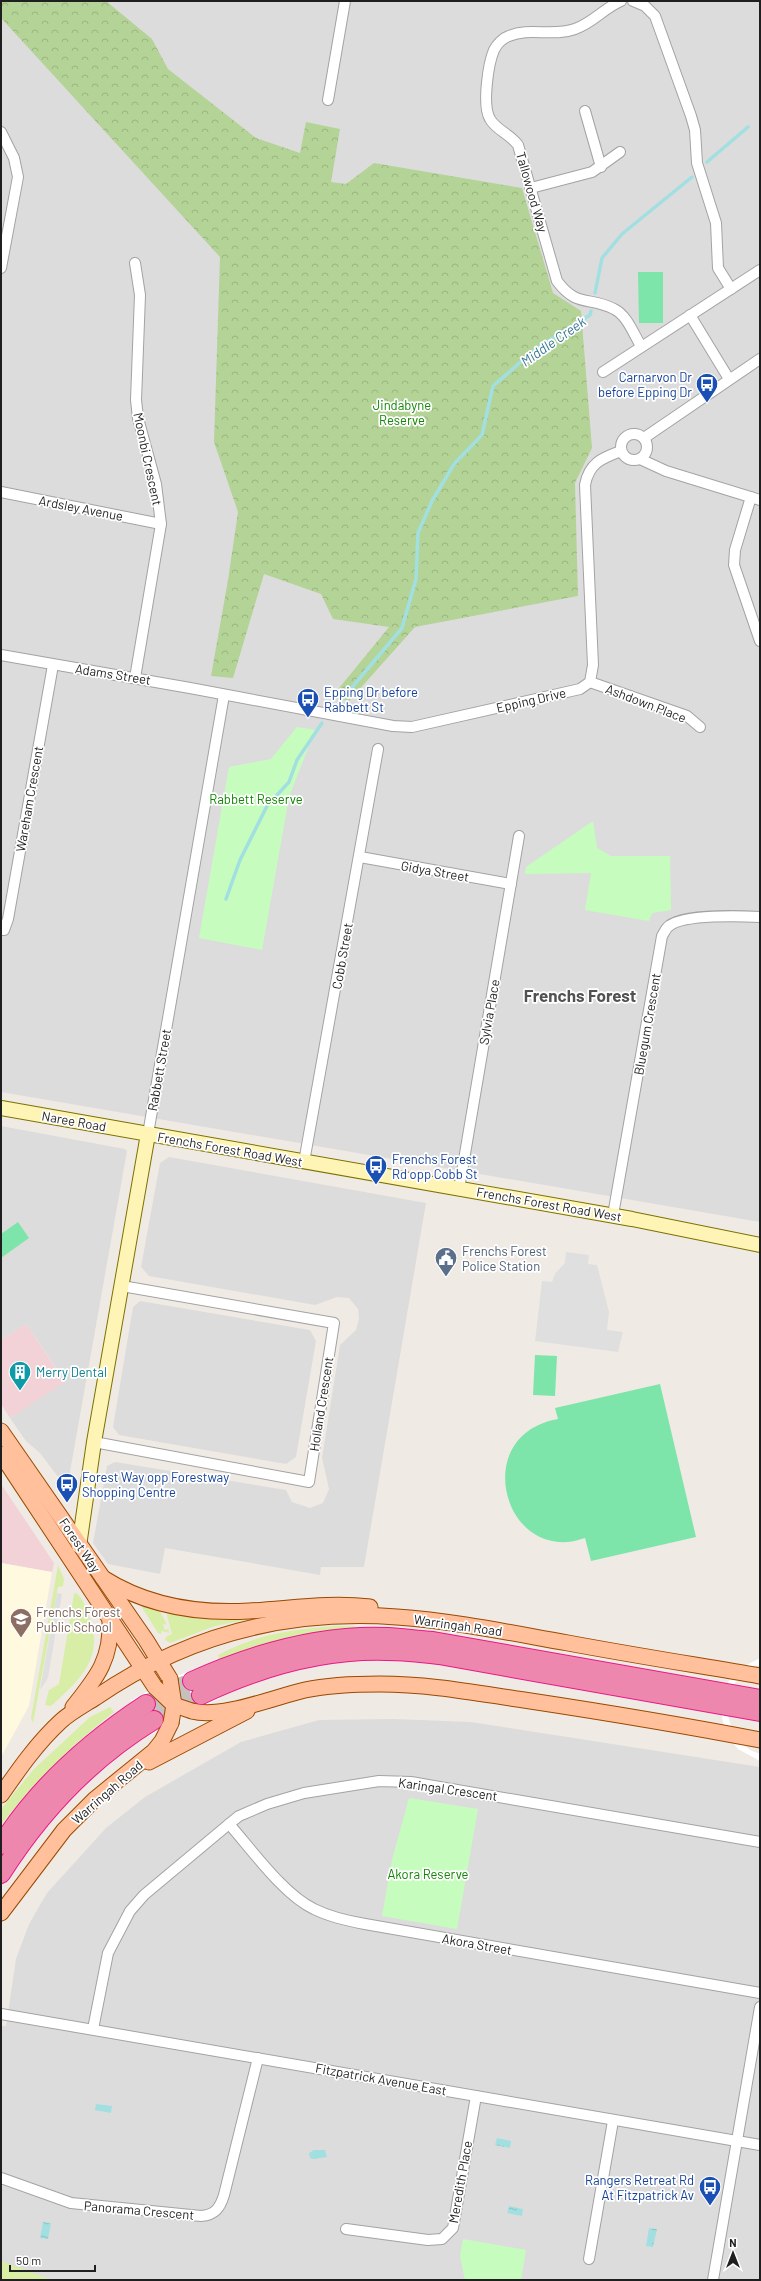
<svg xmlns="http://www.w3.org/2000/svg" width="761" height="2281" font-family="Barlow,sans-serif">
<style>
.residential{fill:#dddcdc}
.commercial{fill:#f2d2d7}
.education{fill:#fff9df}
.grass{fill:#d8eea7}
.forest{fill:url(#forest-crowns)}
.park{fill:#c6fdbe}
.pitch{fill:#7de5a9}
.parking{fill:#dfdfdf}
.water{fill:url(#water-ripples)}
.pier{fill:#fff}
.lines{fill:none;stroke-linecap:round;stroke-linejoin:round}
.stream{stroke:#a2dfe1;stroke-width:3.5}
.highway-tunnel{stroke:#c6c1bd;stroke-width:18;stroke-dasharray:18 9;stroke-linecap:butt}
.street-casing{stroke:#a3a3a3;stroke-width:12}
.secondary-casing{stroke:#7c7100;stroke-width:16}
.primary-casing{stroke:#9a4900;stroke-width:17}
.highway-casing{stroke:#e81887;stroke-width:20}
.street{stroke:#fff;stroke-width:10}
.secondary{stroke:#fef4b5;stroke-width:14}
.primary{stroke:#ffc09b;stroke-width:15}
.highway{stroke:#ed87ae;stroke-width:18}
.primary-bridge-casing{stroke:#9a4900;stroke-width:17;stroke-linecap:butt}
.primary-bridge{stroke:#ffc09b;stroke-width:15}
.labels{text-anchor:middle;dominant-baseline:central;stroke-width:3.5;stroke-linejoin:round;paint-order:stroke}
.street-label{font-size:13px;fill:#1f1f1f;stroke:#fff}
.transit-label{font-size:13px;fill:#164399;stroke:#fff;text-anchor:start}
.park-label{font-size:13px;fill:#128604;stroke:#fff}
.service-label{font-size:13px;fill:#4e5e75;stroke:#fff;text-anchor:start}
.culture-label{font-size:13px;fill:#0d838f;stroke:#fff;text-anchor:start}
.education-label{font-size:13px;fill:#785e54;stroke:#fff;text-anchor:start}
.water-label{font-size:14px;font-style:italic;fill:#3a7995;stroke:#fff}
.district-label{font-size:17px;font-weight:bold;fill:#525252;stroke:#fff}
</style>
<defs>
<pattern id="forest-crowns" width="20" height="18" patternUnits="userSpaceOnUse"><rect width="20" height="18" fill="#b4d396"/><path d="M2 6a3 3 0 1 1 6 0M12 15a3 3 0 1 1 6 0" fill="none" stroke="#9ab581"/></pattern>
<pattern id="water-ripples" width="26" height="14" patternUnits="userSpaceOnUse"><rect width="26" height="14" fill="#a2dfe1"/><path d="M2 4q2-2 4 0t4 0M15 11q2-2 4 0t4 0" fill="none" stroke="#8bbfc1"/></pattern>
</defs>
<rect width="100%" height="100%" fill="#f0eae4"/>
<g class="residential">
<path d="M1,1H760V1222L1,1092Z"/>
<path d="M1,1126L125,1149L127,1151L68,1483L65,1486L40,1453L26,1441L10,1418L65,1381L26,1324L1,1340Z"/>
<path d="M169,1157L426,1203L364,1567H321L320,1575L165,1548L160,1574L108,1564L93,1543L107,1466L115,1462L286,1490L292,1502L310,1508L323,1503L329,1489L322,1458L340,1345L356,1330L359,1319L358,1309L349,1298L337,1297L315,1305L149,1276L141,1267L160,1163Z"/>
<path d="M140,1301L310,1330L316,1341L296,1457L286,1464L119,1435L113,1427L133,1307Z"/>
<path d="M394,1719L471,1722L760,1767V2280H1V2026H6L16,1959L29,1924L47,1893L106,1828L145,1797L241,1742L319,1720Z"/>
</g>
<g class="commercial">
<path d="M26,1324L65,1382L10,1418L1,1404V1340Z"/>
<path d="M1,1484L54,1563L52,1572L1,1563Z"/>
</g>
<path class="education" d="M1,1563L52,1572L29,1706L1,1757Z"/>
<g class="grass">
<path d="M58,1565L64,1579L63,1586L58,1587L33,1723L31,1718Z"/>
<path d="M76,1593C81,1596 86,1607 88,1614C106,1656 81,1679 51,1706L45,1705L49,1690L59,1684L74,1594Z"/>
<path d="M141,1606L159,1609L167,1625L163,1624L165,1630L168,1629V1626L169,1633L162,1631L161,1634L158,1633Z"/>
<path d="M168,1610L271,1615L215,1626L170,1643L165,1640L167,1636L172,1634L167,1616Z"/>
<path d="M334,1626H355L356,1631L279,1642L219,1660L218,1655C258,1634 289,1630 334,1626Z"/>
<path d="M110,1707L114,1712C71,1746 34,1782 1,1825V1809L34,1769L90,1717Z"/>
<path d="M1,2261L52,2280H1Z"/>
</g>
<path class="forest" d="M1,1H106L152,39L168,69L256,138L300,153L306,122L340,129L331,182L346,184L374,163L522,188L553,293L581,311L592,448L575,483L578,596L415,627L349,701L331,698L389,627L333,619L321,594L264,574L233,678L211,676L228,580L238,512L214,442L220,257L1,18Z"/>
<g class="park">
<path d="M297,727L315,730L289,797L262,950L199,938L229,767L271,759Z"/>
<path d="M593,821L597,848L611,856H670L671,910L652,913L649,921L585,910L591,873L525,874L526,867Z"/>
<path d="M409,1798L478,1809L457,1929L382,1916L392,1860Z"/>
<path d="M463,2239L526,2250L521,2280H465L460,2256Z"/>
</g>
<g class="pitch">
<path d="M638,272H663V323H639Z"/>
<path d="M18,1222L29,1238L1,1258V1234Z"/>
<path d="M535,1355L557,1356L555,1396L533,1395Z"/>
<path d="M660,1384L696,1537L591,1561L585,1538C505,1567 467,1435 558,1419L555,1408Z"/>
</g>
<g class="parking">
<path d="M566,1252L589,1255L588,1264L597,1265L609,1312L607,1330L623,1332L618,1352L535,1341L542,1281L552,1282L555,1274L565,1263Z"/>
<path d="M57,1593L62,1594L48,1678L40,1690Z"/>
</g>
<g class="water">
<path d="M96,2104L112,2106L111,2113L95,2110Z"/>
<path d="M497,2138L511,2141L510,2148L495,2145Z"/>
<path d="M314,2150H325L327,2157L313,2159L310,2158L309,2153Z"/>
<path d="M509,2206L523,2209L522,2216L507,2213Z"/>
<path d="M43,2222L51,2223L48,2239L40,2238Z"/>
<path d="M649,2228L657,2229L653,2247L646,2246Z"/>
</g>
<g class="pier">
<path d="M760,1658V1665L753,1667L735,1683L726,1709L732,1729L737,1739L750,1750L760,1754V1761L738,1749L730,1739L725,1730L721,1713L725,1688L731,1677L739,1669Z"/>
<path d="M194,1669L192,1686L195,1692L206,1697L221,1698L192,1711L147,1737L155,1726L153,1712L150,1708L130,1701L170,1679Z"/>
</g>
<g class="lines">
<g class="stream">
<path d="M707,162L748,127"/>
<path d="M595,293L602,258L622,234L692,177"/>
<path d="M343,698L402,628L416,579L418,533L432,501L454,464L482,435L493,386L537,348L590,315L591,311"/>
<path d="M226,899L240,860L267,806L289,782L297,760L322,723"/>
</g>
<g class="highway-tunnel">
<path d="M146,1704L192,1681"/>
<path d="M154,1720L201,1695"/>
</g>
<g class="street-casing">
<g id="street">
<path d="M621,1C604,8 593,23 575,29C553,37 529,27 509,36C503,38 497,44 494,50C488,64 482,106 490,119C496,130 510,134 518,145L557,281C577,308 589,296 614,309C627,315 634,335 641,346"/>
<path d="M633,1L645,6L655,16L691,116L695,130L697,163L716,223L718,268L731,289"/>
<path d="M328,100L345,1"/>
<path d="M585,111L601,167"/>
<path d="M1,132L14,158L18,177L1,268"/>
<path d="M531,188L592,172L620,152"/>
<path d="M135,263L140,295L136,400L138,418L156,484L161,524L135,678"/>
<path d="M690,315L729,379"/>
<path d="M603,372L760,270"/>
<circle cx="634" cy="447" r="13"/>
<path d="M644,438L760,359"/>
<path d="M640,459L666,471L760,500"/>
<path d="M1,492L161,524"/>
<path d="M751,497L735,550L734,565L760,641"/>
<path d="M1,655L190,688L393,726L412,727L580,689L590,682L593,665L585,485C589,463 602,458 621,451"/>
<path d="M590,682L687,716L700,727"/>
<path d="M360,857L511,884"/>
<path d="M1,930H4L8,919L53,665"/>
<path d="M148,1134L224,695"/>
<path d="M304,1162L378,749"/>
<path d="M459,1189L519,836"/>
<path d="M613,1215L662,936C664,933 666,928 669,926C684,914 741,916 760,917"/>
<path d="M94,1442L309,1482L334,1323L122,1286"/>
<path d="M229,1824C252,1850 284,1895 314,1909C330,1917 348,1921 365,1924L760,1993"/>
<path d="M1,2014L760,2145"/>
<path d="M93,2029L108,1953L130,1911L144,1895L229,1824L239,1816L267,1804L304,1793L379,1781L411,1782L760,1842"/>
<path d="M1,2178L71,2203L201,2216C215,2215 220,2208 224,2195L258,2058"/>
<path d="M346,2229L428,2240L442,2239L453,2228L476,2096"/>
<path d="M589,2259L613,2121"/>
<path d="M713,2280L760,2007"/>
</g>
</g>
<g class="secondary-casing">
<g id="secondary">
<path d="M1,1108L632,1219L760,1245"/>
<path d="M79,1546L94,1442L148,1134"/>
</g>
</g>
<g class="primary-casing">
<g id="primary">
<path d="M1,1431L146,1640L170,1679"/>
<path d="M1,1454L155,1687"/>
<path d="M103,1578C147,1606 197,1614 249,1611C289,1609 329,1602 370,1607"/>
<path d="M73,1707C97,1677 112,1659 110,1619"/>
<path d="M192,1711C222,1719 274,1697 305,1690C329,1685 355,1684 380,1684C429,1684 476,1693 524,1700C603,1712 682,1725 760,1740"/>
<path d="M149,1762L247,1711"/>
<path d="M1,1795C19,1769 38,1742 61,1721C71,1712 84,1705 95,1698C186,1635 287,1609 397,1617C454,1621 511,1633 568,1643C632,1655 696,1665 760,1676"/>
<path d="M1,1913L64,1830L95,1799L154,1751L162,1741L171,1723"/>
</g>
</g>
<g class="highway-casing">
<g id="highway">
<path d="M192,1681C252,1654 321,1634 388,1637C403,1638 418,1640 433,1641L760,1699"/>
<path d="M201,1695C258,1668 323,1649 387,1651C404,1651 422,1653 439,1655L760,1712"/>
<path d="M1,1845C38,1787 88,1742 146,1704"/>
<path d="M1,1874C41,1811 90,1759 154,1720"/>
</g>
</g>
<use href="#street" class="street"/>
<use href="#secondary" class="secondary"/>
<use href="#primary" class="primary"/>
<use href="#highway" class="highway"/>
<g class="primary-bridge-casing">
<g id="primary-bridge">
<path d="M170,1679L174,1705L171,1723"/>
<path d="M155,1687L174,1705L192,1711"/>
</g>
</g>
<use href="#primary-bridge" class="primary-bridge"/>
</g>
<defs>
<g id="bus-pin" transform="scale(1.15)"><path d="M0 17L-7.5 6A9.5 9.5 0 1 1 7.5 6Z" fill="#1a4fb4" stroke="#fff"/><path d="M-5-6H5V4H4V6H2V4H-2V6H-4V4H-5ZM-3.5-4V0h7V-4ZM-3.5 1.2v1.5H-2V1.2ZM2 1.2v1.5H3.5V1.2Z" fill="#fff"/></g>
<g id="civic-pin" transform="scale(1.15)"><path d="M0 17L-7.5 6A9.5 9.5 0 1 1 7.5 6Z" fill="#5c6f8a" stroke="#fff"/><path d="M-.6-6.5H3V-4.5H.6V-3L4-1V1h2V6H-6V1h2V-1L-.6-3ZM-1.2 2.5V6h2.4V2.5Z" fill="#fff"/></g>
<g id="building-pin" transform="scale(1.15)"><path d="M0 17L-7.5 6A9.5 9.5 0 1 1 7.5 6Z" fill="#0f9aa8" stroke="#fff"/><path d="M-4-6H4V6H1V3H-1V6H-4ZM-2.5-4.3h1.7v1.8h-1.7ZM.8-4.3h1.7v1.8H.8ZM-2.5-1h1.7V.8h-1.7ZM.8-1h1.7V.8H.8Z" fill="#fff"/></g>
<g id="school-pin" transform="scale(1.15)"><path d="M0 17L-7.5 6A9.5 9.5 0 1 1 7.5 6Z" fill="#8d6e63" stroke="#fff"/><path d="M0-5L7-2L0 1L-7-2ZM-4 1L0 2.5L4 1V4Q0 6-4 4Z" fill="#fff"/></g>
</defs>
<g fill-rule="evenodd">
<use href="#bus-pin" x="707" y="384"/>
<use href="#bus-pin" x="308" y="699"/>
<use href="#bus-pin" x="376" y="1166"/>
<use href="#civic-pin" x="446" y="1258"/>
<use href="#building-pin" x="20" y="1372"/>
<use href="#bus-pin" x="67" y="1484"/>
<use href="#school-pin" x="21" y="1619"/>
<use href="#bus-pin" x="710" y="2187"/>
</g>
<g class="labels">
<g class="street-label">
<text transform="translate(532 192) rotate(74)">Tallowood Way</text>
<text transform="translate(148 459) rotate(78)">Moonbi Crescent</text>
<text transform="translate(81 508) rotate(11)">Ardsley Avenue</text>
<text transform="translate(113 674) rotate(9)">Adams Street</text>
<text transform="translate(531 700) rotate(-13)">Epping Drive</text>
<text transform="translate(646 703) rotate(21)">Ashdown Place</text>
<text transform="translate(29 799) rotate(-80)">Wareham Crescent</text>
<text transform="translate(435 871) rotate(10)">Gidya Street</text>
<text transform="translate(342 956) rotate(-80)">Cobb Street</text>
<text transform="translate(489 1012) rotate(-80)">Sylvia Place</text>
<text transform="translate(647 1024) rotate(-80)">Bluegum Crescent</text>
<text transform="translate(159 1070) rotate(-80)">Rabbett Street</text>
<text transform="translate(74 1121) rotate(10)">Naree Road</text>
<text transform="translate(230 1149) rotate(10)">Frenchs Forest Road West</text>
<text transform="translate(549 1204) rotate(10)">Frenchs Forest Road West</text>
<text transform="translate(321 1404) rotate(-81)">Holland Crescent</text>
<text transform="translate(80 1545) rotate(56)">Forest Way</text>
<text transform="translate(458 1625) rotate(8)">Warringah Road</text>
<text transform="translate(448 1789) rotate(8)">Karingal Crescent</text>
<text transform="translate(107 1792) rotate(-41)">Warringah Road</text>
<text transform="translate(477 1944) rotate(10)">Akora Street</text>
<text transform="translate(381 2079) rotate(10)">Fitzpatrick Avenue East</text>
<text transform="translate(460 2182) rotate(-80)">Meredith Place</text>
<text transform="translate(139 2210) rotate(5)">Panorama Crescent</text>
</g>
<g class="transit-label">
<text x="692" y="377" text-anchor="end">Carnarvon Dr<tspan x="692" dy="15">before Epping Dr</tspan></text>
<text x="324" y="692">Epping Dr before<tspan x="324" dy="15">Rabbett St</tspan></text>
<text x="392" y="1159">Frenchs Forest<tspan x="392" dy="15">Rd opp Cobb St</tspan></text>
<text x="82" y="1477">Forest Way opp Forestway<tspan x="82" dy="15">Shopping Centre</tspan></text>
<text x="694" y="2180" text-anchor="end">Rangers Retreat Rd<tspan x="694" dy="15">At Fitzpatrick Av</tspan></text>
</g>
<g class="park-label">
<text x="402" y="405">Jindabyne<tspan x="402" dy="15">Reserve</tspan></text>
<text x="256" y="799">Rabbett Reserve</text>
<text x="428" y="1874">Akora Reserve</text>
</g>
<g class="service-label">
<text x="462" y="1251">Frenchs Forest<tspan x="462" dy="15">Police Station</tspan></text>
</g>
<g class="culture-label">
<text x="36" y="1372">Merry Dental</text>
</g>
<g class="education-label">
<text x="36" y="1612">Frenchs Forest<tspan x="36" dy="15">Public School</tspan></text>
</g>
<g class="water-label">
<text transform="translate(553 341) rotate(-35)">Middle Creek</text>
</g>
<g class="district-label">
<text x="580" y="995">Frenchs Forest</text>
</g>
</g>
<rect width="761" height="2281" fill="none" stroke="#1f1f1f" stroke-width="4"/>
<g transform="translate(733 2253)" stroke="#ffffff" stroke-width="3" paint-order="stroke">
<path d="M0-3L7 15L0 10L-7 15Z" fill="#1f1f1f"/>
<text y="-6" font-size="11" font-weight="bold" text-anchor="middle" fill="#1f1f1f">N</text>
</g>
<path d="M10 2265v6h85v-6" fill="none" stroke="#1f1f1f" stroke-width="2"/>
<text x="16" y="2265" font-size="12" fill="#1f1f1f" stroke="#ffffff" stroke-width="3" paint-order="stroke">50 m</text>
</svg>
